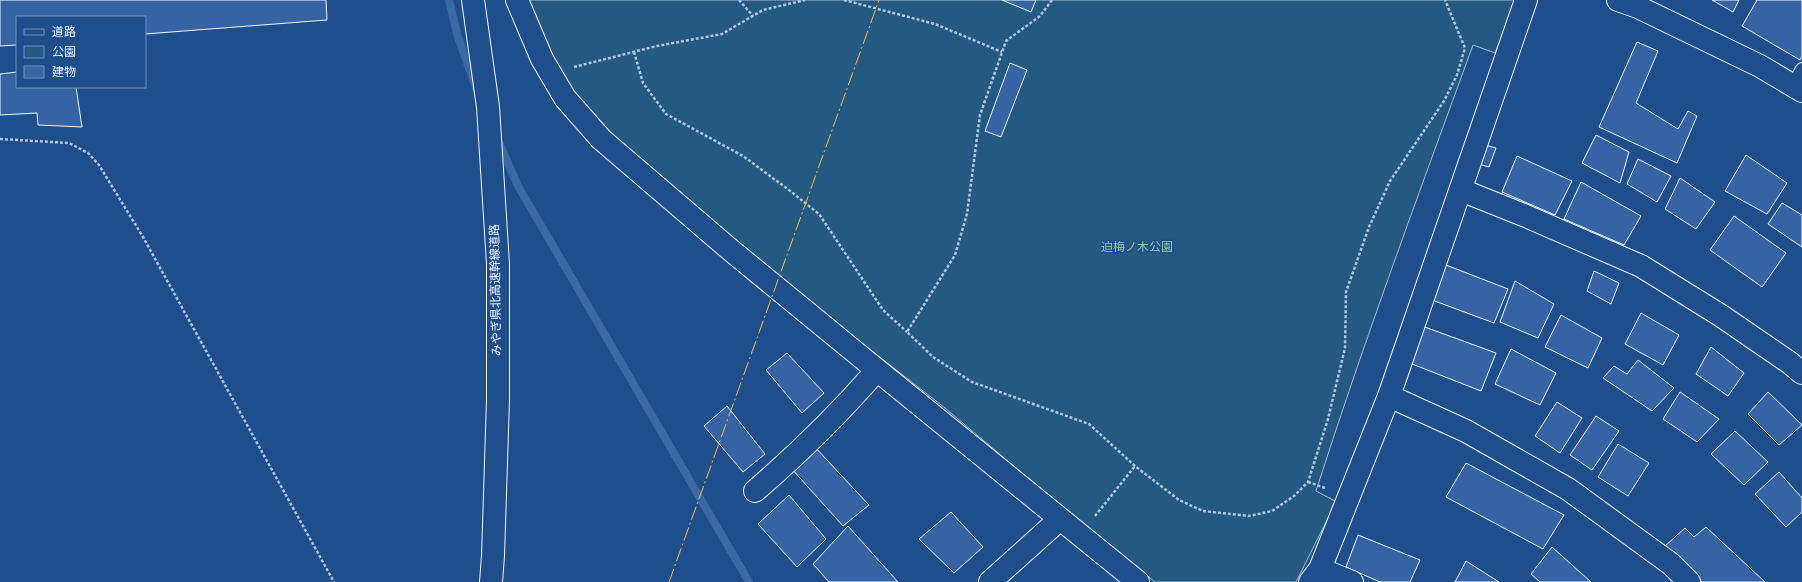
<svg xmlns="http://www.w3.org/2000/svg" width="1802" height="582" font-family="'Sofia Sans Condensed','Noto Sans JP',sans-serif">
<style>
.green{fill:#245a82;stroke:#a8bbd7}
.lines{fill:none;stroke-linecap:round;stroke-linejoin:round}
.stream{stroke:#3b69a3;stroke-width:8}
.building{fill:#3563a3;stroke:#f2f6ff}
.service-casing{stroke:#f2f6ff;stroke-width:14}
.minor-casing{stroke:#f2f6ff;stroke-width:24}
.primary-casing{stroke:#f2f6ff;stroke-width:24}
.path{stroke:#b3c4dc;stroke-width:2.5;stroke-dasharray:3 2;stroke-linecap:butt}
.service{stroke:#1f4e8c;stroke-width:12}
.minor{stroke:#1f4e8c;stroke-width:22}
.primary{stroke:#1f4e8c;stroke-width:22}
.power{stroke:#ffb74d;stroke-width:1;stroke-dasharray:14 3 2 3;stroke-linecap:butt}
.labels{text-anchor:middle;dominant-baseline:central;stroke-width:3;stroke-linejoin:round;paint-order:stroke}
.park-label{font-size:12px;fill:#97c8a6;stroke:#1f4e8c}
.street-label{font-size:12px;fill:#f2f6ff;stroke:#1f4e8c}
</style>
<rect width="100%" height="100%" fill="#1f4e8c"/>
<path class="green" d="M529,0H1517L1495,53L1473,45C1419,193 1364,341 1316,491L1335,501L1330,514L1296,582H1155L1086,527L945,408L804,298L605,128L573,93L558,70Z"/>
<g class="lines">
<g class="stream">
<path d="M449,0L458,37L477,91"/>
<path d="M498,140L518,186L749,582"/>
</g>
</g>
<g class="building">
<path d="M0,0H326L327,20L145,34V17H17V45L0,46Z"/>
<path d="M1002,0H1036L1031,12Z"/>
<path d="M1712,0H1739L1733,12Z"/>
<path d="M1757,0H1802V56L1800,60L1742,26Z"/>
<path d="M1637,42L1658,51L1636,103L1678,129L1688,111L1697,116L1677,163L1599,127Z"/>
<path d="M1010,63L1027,70L1001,137L985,131Z"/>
<path d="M17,72V87H76L82,127L38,125L37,113L0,115V74Z"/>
<path d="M1596,135L1629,152L1620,183L1582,163Z"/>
<path d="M1481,144L1496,148L1489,167L1475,163Z"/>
<path d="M1746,155L1787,183L1767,214L1725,191Z"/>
<path d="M1517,156L1572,181L1555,215L1502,192Z"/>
<path d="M1638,159L1671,176L1657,202L1627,184Z"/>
<path d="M1680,178L1715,202L1696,229L1665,209Z"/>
<path d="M1581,182L1641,216L1624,245L1564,219Z"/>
<path d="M1782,203L1802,215V247L1768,224Z"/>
<path d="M1734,216L1786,253L1762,287L1710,250Z"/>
<path d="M1446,265L1508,289L1494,323L1432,300Z"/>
<path d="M1594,271L1619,283L1611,304L1587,291Z"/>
<path d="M1515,281L1554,304L1538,338L1500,322Z"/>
<path d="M1641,313L1679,335L1663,365L1625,344Z"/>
<path d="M1561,315L1602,338L1588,368L1545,347Z"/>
<path d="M1422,326L1496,353L1481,391L1407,362Z"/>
<path d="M1711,347L1744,373L1728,396L1696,374Z"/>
<path d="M1511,349L1556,373L1540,405L1495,384Z"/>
<path d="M787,353L824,393L802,413L766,370Z"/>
<path d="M1638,360L1674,388L1652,411L1603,378L1614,366L1627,374Z"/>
<path d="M1680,392L1719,419L1697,442L1663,419Z"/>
<path d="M1768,392L1802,425L1779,445L1748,414Z"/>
<path d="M1557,402L1582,418L1560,453L1535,436Z"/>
<path d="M727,406L765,454L743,472L704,426Z"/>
<path d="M1596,416L1619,431L1592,470L1570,455Z"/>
<path d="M1735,431L1768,462L1744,485L1711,454Z"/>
<path d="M1618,444L1649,463L1628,496L1598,477Z"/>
<path d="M813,445L869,505L843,526L791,468Z"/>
<path d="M1466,463L1564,515L1543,549L1446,497Z"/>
<path d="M1779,472L1802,498V512L1786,527L1755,494Z"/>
<path d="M789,495L826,539L797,567L758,524Z"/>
<path d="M951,512L983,547L954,573L919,539Z"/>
<path d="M848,526L898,582H829L813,564Z"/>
<path d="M1706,527L1765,582H1702L1664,547L1685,528L1694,537Z"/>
<path d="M1358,535L1420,560L1410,582H1380L1346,567Z"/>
<path d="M1552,547L1591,582H1540L1531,574Z"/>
<path d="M1466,561L1499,582H1455Z"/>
</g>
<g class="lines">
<g class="service-casing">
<path id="service" d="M1792,86L1802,69"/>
</g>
<g class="minor-casing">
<g id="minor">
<path d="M517,0L542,59L565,98L601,139L733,252L877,370L1138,582"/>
<path d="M1618,0L1638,7L1760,66L1802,91"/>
<path d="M1461,190L1526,216L1641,266L1720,315L1790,363L1802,373"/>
<path d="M1389,396L1466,431L1568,489L1671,564L1689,582"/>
<path d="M755,491C799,453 838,415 877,370"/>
<path d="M1320,569L1352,582"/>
<path d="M990,582L1060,519"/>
<path d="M1310,582L1320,569L1389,396L1526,0"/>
</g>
</g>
<g class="primary-casing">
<path id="primary" d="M473,0L488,107L498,264V399L493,556L491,582"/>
</g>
<g class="path">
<path d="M739,0L753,16"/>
<path d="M844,0L935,24L1002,52"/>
<path d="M1052,0L1040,16L1006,41L980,115L967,214L955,255L907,332L933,357L972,382L1089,424L1135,466L1179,500L1203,511L1249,516L1272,511L1294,496L1308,482L1328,419L1345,348L1346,292L1369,227L1390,181L1444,101L1457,75L1465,48L1445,0"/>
<path d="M634,52L643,83L666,114L743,156L789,190L819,214L883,310L907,332"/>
<path d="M574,67L657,46L722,34L763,10L805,0"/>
<path d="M0,139L69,143L88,153L99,165L143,237L334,582"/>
<path d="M1308,482L1325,488"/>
<path d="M1095,516L1135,466"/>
</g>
<use href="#service" class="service"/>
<use href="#minor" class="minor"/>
<use href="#primary" class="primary"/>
<path class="power" d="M669,582L879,0"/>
</g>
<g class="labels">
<g class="park-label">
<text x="1137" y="247">迫梅ノ木公園</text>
</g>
<g class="street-label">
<text transform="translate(496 290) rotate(-91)">みやぎ県北高速幹線道路</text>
</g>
</g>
<rect x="16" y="16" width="130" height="72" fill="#1f4e8c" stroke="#7391ba"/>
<rect x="24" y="29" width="20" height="6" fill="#1f4e8c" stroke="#7391ba"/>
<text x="52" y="36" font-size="12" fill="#f2f6ff">道路</text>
<rect x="24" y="46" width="20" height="12" fill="#245a82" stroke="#7391ba"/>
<text x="52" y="56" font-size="12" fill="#f2f6ff">公園</text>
<rect x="24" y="66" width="20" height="12" fill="#3563a3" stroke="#7391ba"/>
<text x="52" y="76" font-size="12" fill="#f2f6ff">建物</text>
</svg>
